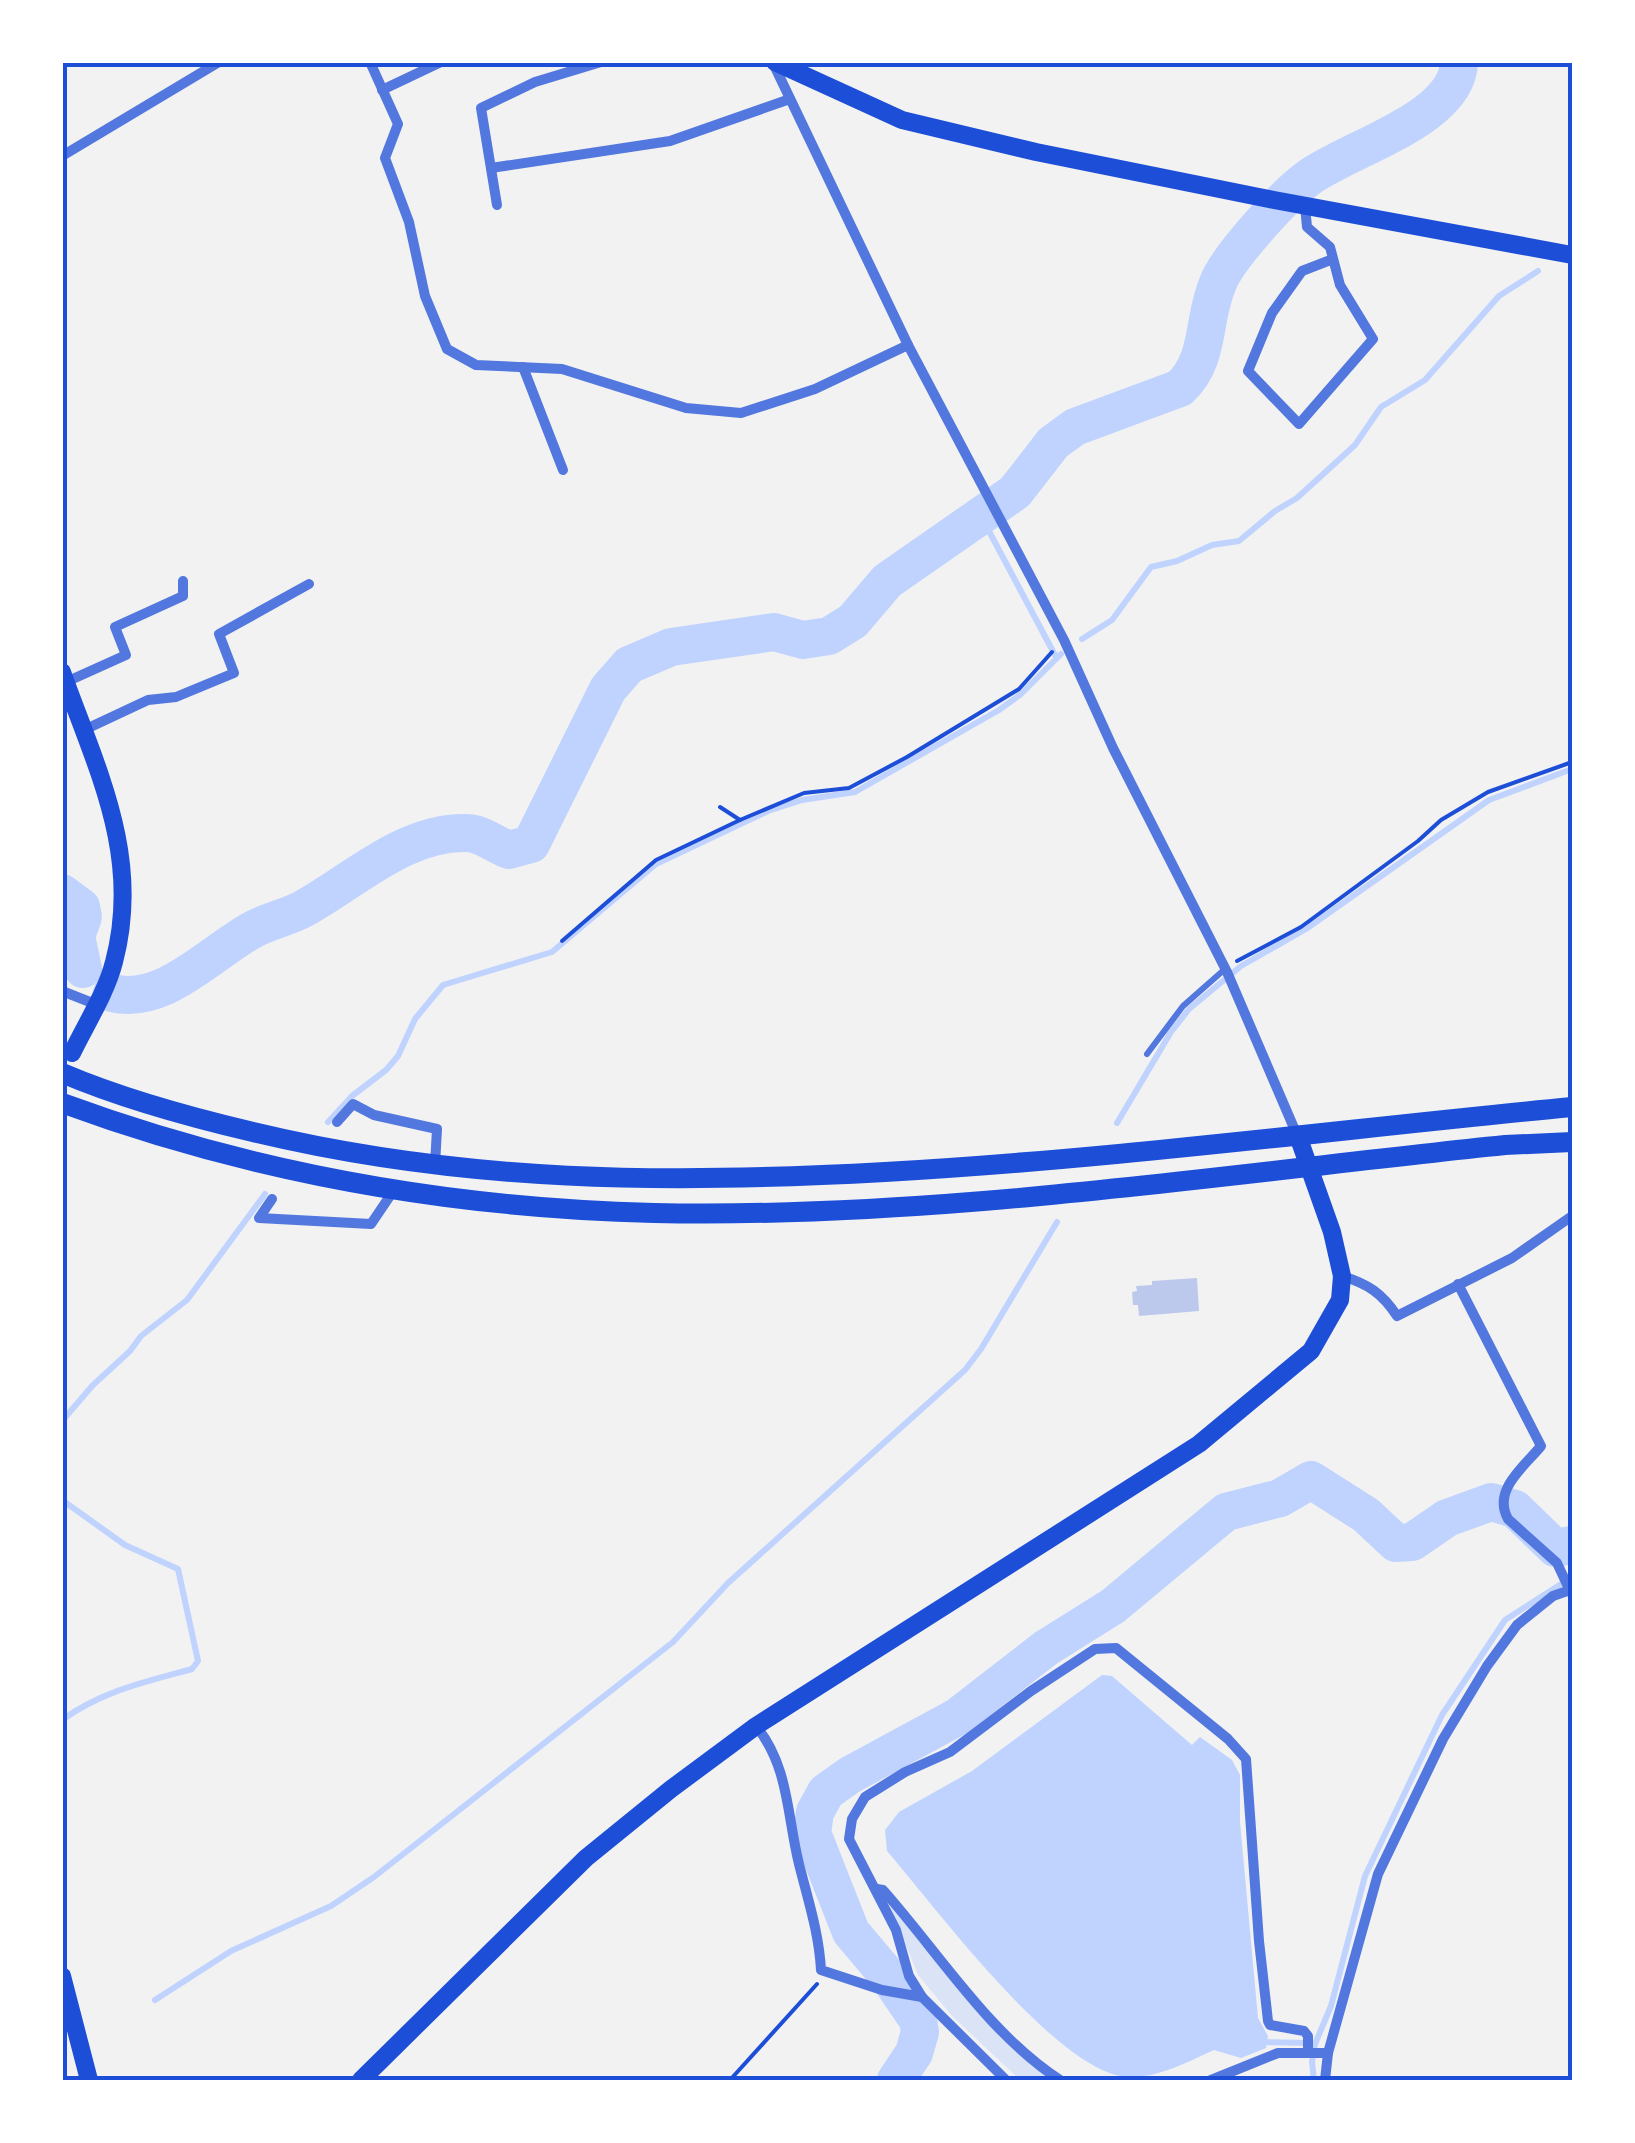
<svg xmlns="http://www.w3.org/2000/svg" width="1635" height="2143" font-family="Signika,sans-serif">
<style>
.green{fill:#dbe4f7}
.water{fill:#bfd3fe}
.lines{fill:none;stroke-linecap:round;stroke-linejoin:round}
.stream{stroke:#bfd3fe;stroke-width:6}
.river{stroke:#bfd3fe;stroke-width:38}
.building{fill:#bdc9ec}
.path{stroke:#1d4ed8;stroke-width:4}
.service{stroke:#5277de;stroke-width:6}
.minor{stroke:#5277de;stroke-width:10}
.secondary{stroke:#1d4ed8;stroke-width:18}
.primary{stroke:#1d4ed8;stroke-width:18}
.trunk{stroke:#1d4ed8;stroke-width:20}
.neatline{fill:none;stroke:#1d4ed8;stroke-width:4}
</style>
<rect width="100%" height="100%" fill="#f2f2f2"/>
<path class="green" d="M890,1906L1010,2046L1051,2080H1020L952,2016L918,1975Z"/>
<path class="water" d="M1102,1675L1112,1676L1192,1745L1200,1737L1232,1760L1240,1775V1822L1258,2018L1268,2036L1266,2048L1241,2058L1214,2050C1187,2062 1159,2078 1128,2077C1058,2074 934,1905 887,1851L885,1830L899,1812L972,1771Z"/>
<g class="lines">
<g class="stream">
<path d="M982,518L1056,657"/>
<path d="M1082,639L1112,620L1151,567L1177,561L1212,545L1239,541L1275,511L1297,498L1355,445L1381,407L1425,380L1499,296L1538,271"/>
<path d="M328,1122L352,1096L386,1070L398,1056L415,1019L443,985L552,952L656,864L768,811L802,800L855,792L999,710L1021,694L1061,654"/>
<path d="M1117,1123L1171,1032L1189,1009L1241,966L1306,929L1489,800L1572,769"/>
<path d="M62,1421L93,1385L130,1351L141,1336L187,1300L265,1194"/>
<path d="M62,1500L125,1545L178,1569L198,1661L192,1669C145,1682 102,1691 62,1720"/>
<path d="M155,2000L231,1951L331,1906L374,1877L673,1642L728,1583L965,1370L981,1349L1057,1222"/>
<path d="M1261,2042L1309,2043"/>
<path d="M1314,2080L1312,2062L1315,2044L1331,2006L1365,1876L1442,1715L1505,1620L1572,1577"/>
</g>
<g class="river">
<path d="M62,893L81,907L83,917L76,936L83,969"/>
<path d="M112,993C164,1006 211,952 254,929C269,921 288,917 303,909C354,881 405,831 467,833C481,833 496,845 509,850L531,844L608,689L629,665L671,647L774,632L803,640L829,636L853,621L887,581L1015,492L1053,443L1075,427L1180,388C1211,359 1202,319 1218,283C1228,257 1284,196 1307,179C1346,149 1458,120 1459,62"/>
<path d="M896,2080L914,2053L920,2032L918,2020L888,1976L851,1932L812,1833L815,1812L826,1792L850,1775L957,1717L1046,1648L1113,1606L1226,1512L1280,1498L1311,1480L1366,1515L1396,1543L1412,1542L1447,1518L1491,1502L1515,1509L1555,1548L1572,1545"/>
</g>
</g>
<path class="building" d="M1197,1278L1199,1311L1139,1316L1138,1305H1133L1132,1292L1137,1291L1136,1286L1152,1285V1281Z"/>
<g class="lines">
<g class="path">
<path d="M720,807L740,820L804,793L849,788L907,757L1019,689L1052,652"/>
<path d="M562,941L656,860L740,820"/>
<path d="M1237,961L1301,927L1418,841L1441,820L1488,792L1572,762"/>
<path d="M730,2080L817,1984"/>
</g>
<path class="service" d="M1147,1054L1183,1006L1225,969"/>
<g class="minor">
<path d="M370,62L398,124L385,158L409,222L425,296L447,349L476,365L562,369L686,408L741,413L815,389L908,345"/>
<path d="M773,63L908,345L1064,640L1113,748L1227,972L1297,1135"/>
<path d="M382,90L441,62"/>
<path d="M62,156L219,62"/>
<path d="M491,168L670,141L790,99"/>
<path d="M497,205L481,108L535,82L601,62"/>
<path d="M1305,206L1307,227L1330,247L1340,285L1373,339L1299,424L1248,371L1272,313L1302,271L1333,259"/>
<path d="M523,367L563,470"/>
<path d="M66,682L126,655L115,627L183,596V581"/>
<path d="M84,730L148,700L176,697L234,673L219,634L309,584"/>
<path d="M62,991L95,1004"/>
<path d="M337,1122L353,1104L374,1115L437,1129L435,1165"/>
<path d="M272,1199L259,1218L371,1224L394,1190"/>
<path d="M1342,1276C1368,1284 1382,1293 1397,1316L1512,1258L1572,1216"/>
<path d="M1458,1284L1541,1446C1524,1467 1492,1490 1508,1519L1557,1563L1571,1593"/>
<path d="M756,1726C789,1766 787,1816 799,1864C808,1900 819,1933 821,1970L882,1990L922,1997L1006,2080"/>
<path d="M877,1889L883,1890C939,1953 989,2034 1060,2080"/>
<path d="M922,1997L909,1976L896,1930L849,1839L852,1819L865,1797L905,1772L950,1752L1031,1691L1095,1649L1116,1648L1228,1739L1246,1759L1259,1941L1268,2021L1270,2025L1304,2031L1308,2036V2051"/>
<path d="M1211,2080L1278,2053H1328"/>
<path d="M1325,2080L1328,2053L1378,1874L1443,1739L1487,1666L1517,1625L1553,1596L1570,1590"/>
</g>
<g class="secondary">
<path d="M775,62L902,120L1036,152L1274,200L1572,255"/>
<path d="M361,2080L586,1858L671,1789L756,1726L1199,1444L1311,1351L1340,1300L1342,1276L1332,1232L1298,1136"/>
</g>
<g class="primary">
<path d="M62,672C97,770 142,856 114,962C106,993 86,1024 72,1053"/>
<path d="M62,1976L89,2080"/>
</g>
<g class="trunk">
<path d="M62,1073C123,1099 189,1117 253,1132C465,1183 669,1184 885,1172C1115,1159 1343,1129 1572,1107"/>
<path d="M62,1103C252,1173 452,1208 654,1213C939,1219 1223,1174 1505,1145L1572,1142"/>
</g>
</g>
<rect width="1635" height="2143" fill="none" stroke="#ffffff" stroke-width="130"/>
<rect x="65" y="65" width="1505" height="2013" class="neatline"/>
</svg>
